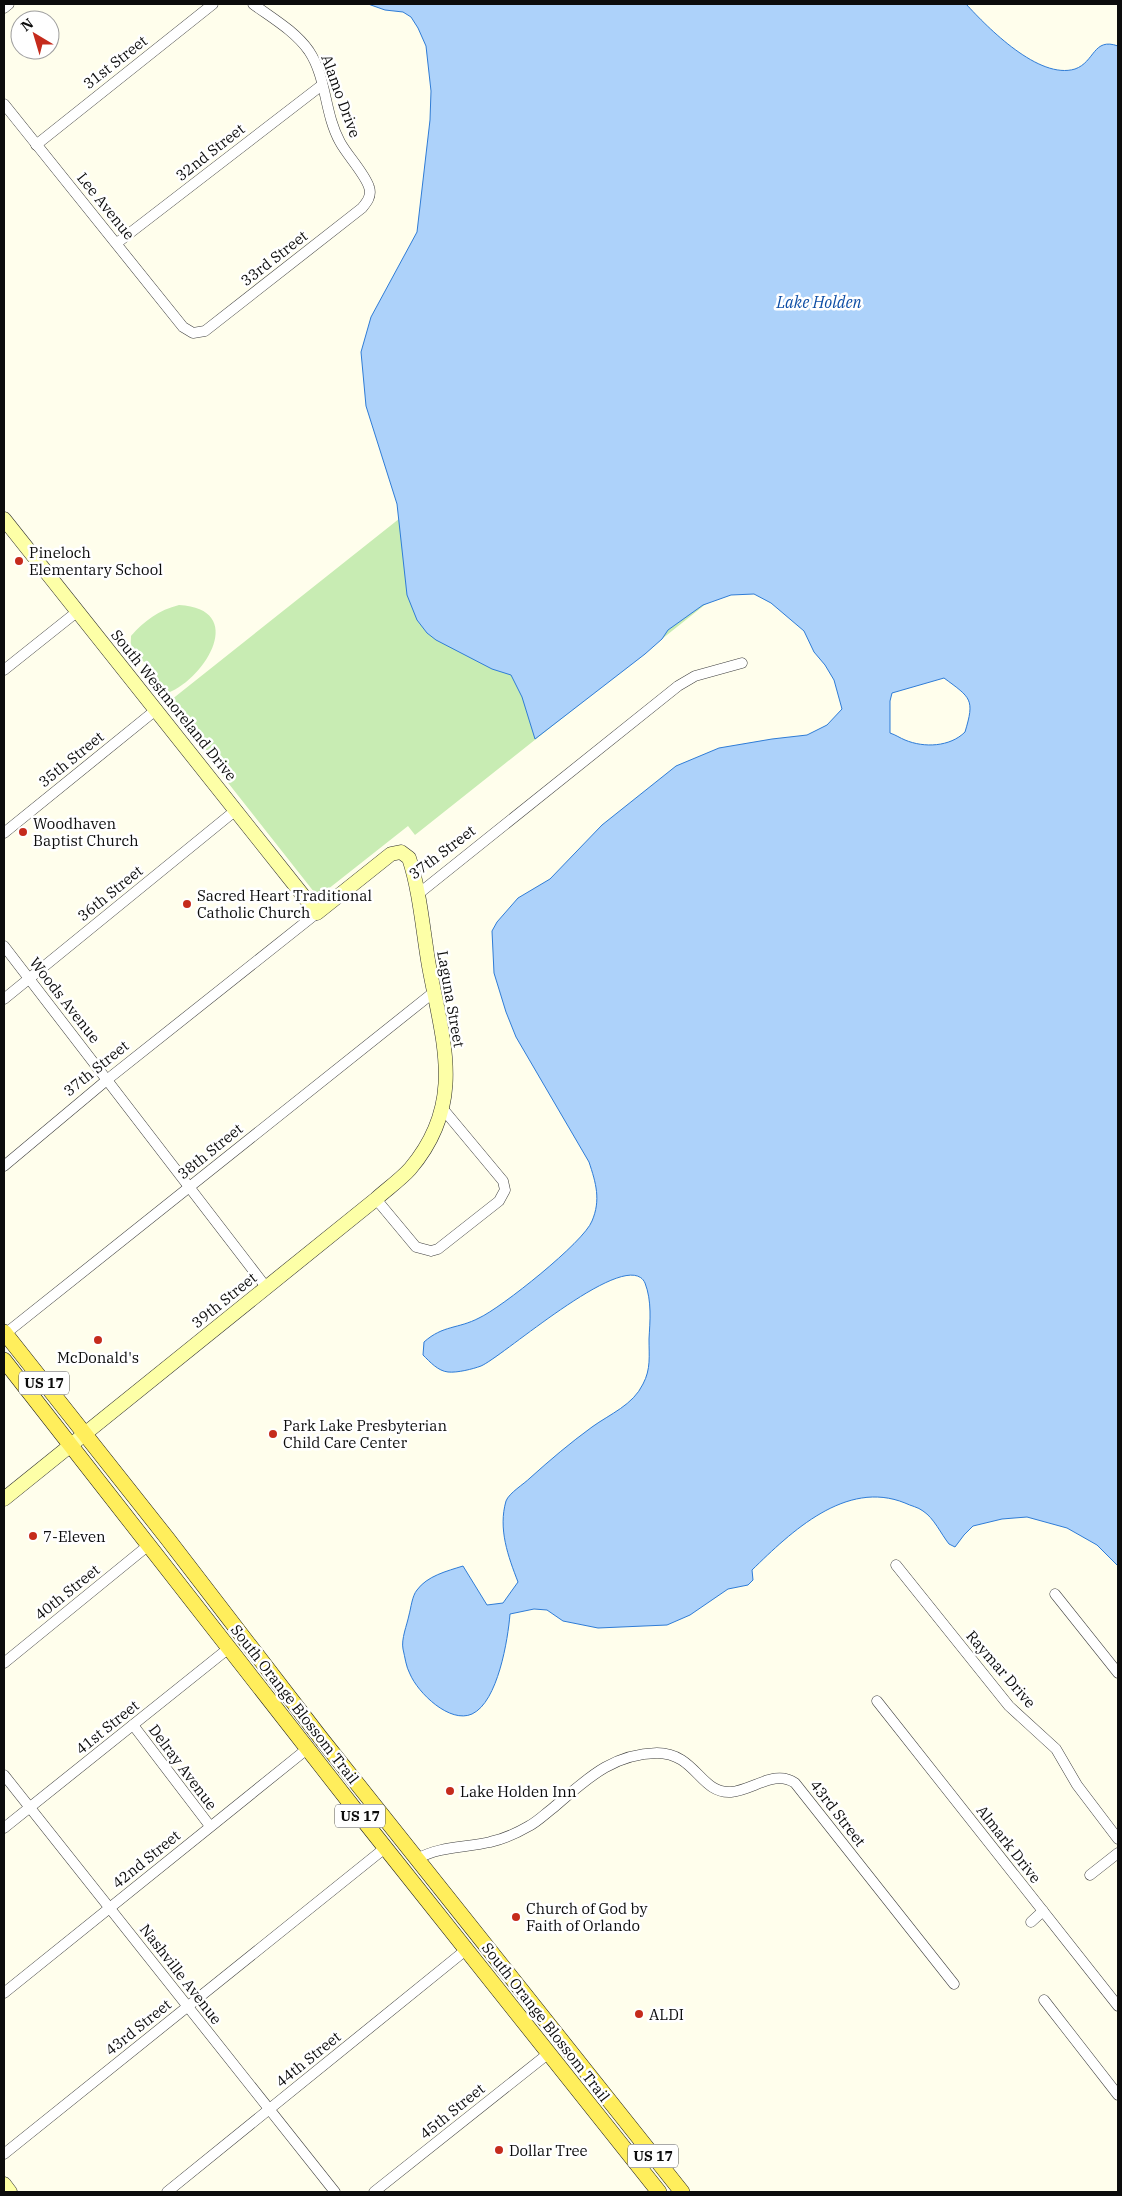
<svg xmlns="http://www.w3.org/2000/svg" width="1122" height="2196" font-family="'IBM Plex Serif',serif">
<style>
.green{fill:#c8ecb3}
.water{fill:#add2fa;stroke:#2f7cd6;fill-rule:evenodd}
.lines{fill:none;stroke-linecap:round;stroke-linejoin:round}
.street-casing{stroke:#3f3f3f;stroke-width:11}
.secondary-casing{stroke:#2e2e2e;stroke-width:15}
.primary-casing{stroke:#1d1d1d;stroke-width:16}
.street{stroke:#fff;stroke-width:10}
.secondary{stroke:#fdffa7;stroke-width:14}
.primary{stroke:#ffee5c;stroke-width:15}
.poi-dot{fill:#c52b1c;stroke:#fff;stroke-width:2}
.labels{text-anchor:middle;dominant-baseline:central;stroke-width:5;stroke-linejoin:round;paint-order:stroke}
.shield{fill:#fff;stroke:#555;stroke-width:1}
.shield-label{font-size:14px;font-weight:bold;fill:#0c0c0c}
.street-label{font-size:15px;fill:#0c0c0c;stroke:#fff}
.poi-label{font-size:15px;fill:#0c0c0c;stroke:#fff;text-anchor:start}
.water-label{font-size:16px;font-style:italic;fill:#0e4ea5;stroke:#fff}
</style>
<rect width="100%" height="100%" fill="#fffeec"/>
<g class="green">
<path d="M560,391L721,592L415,835L408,826L318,897L166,704Z"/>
<path d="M179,605C247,609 207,677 168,693C156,688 159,676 151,667C146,661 135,659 132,652C130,648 131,641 131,636C144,621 159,610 179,605Z"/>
</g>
<path class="water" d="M368,4H966C988,28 1039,80 1075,69C1095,62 1093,37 1118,46V1566L1097,1545L1067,1528L1027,1517L1002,1519L973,1526L964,1535L955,1547L949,1544C941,1534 934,1518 923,1511C918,1507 911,1506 905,1503C846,1479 791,1532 752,1570L753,1580L748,1585L728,1589L690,1615L667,1625L598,1628L563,1621L547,1610L534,1609L510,1614C508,1639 498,1702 472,1714C450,1724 418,1693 410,1674C406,1667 405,1657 403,1649C401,1639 407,1625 409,1615C411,1608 412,1596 417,1590C427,1576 447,1571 463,1566L487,1605L503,1603L518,1582C508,1556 498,1529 506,1501C509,1493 524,1484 530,1478C550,1460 570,1443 592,1427C610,1414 633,1405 643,1384C651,1369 649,1356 649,1339C650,1321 652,1301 645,1283C628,1245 504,1356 481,1366C473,1369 457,1373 448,1372C438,1371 430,1362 423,1355L424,1342C443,1325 458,1329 479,1318C501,1308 584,1242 592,1221C601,1200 596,1183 589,1162L516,1037L506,1012L494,973L492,931L497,922L518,898L550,879L602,825L676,766L719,748L772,739L807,735L827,725L842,709L834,680L825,665L814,652L804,631L771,603L754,594L731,595L703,605L668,630L662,639L645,654L535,739L522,697L511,675L492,669L436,640L427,633L417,620L407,595L397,504L366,406L361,352L371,317L417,232L430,120L431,91L426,46L418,28L411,17L403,12L385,10ZM944,678C971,698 975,699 965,732C950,747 924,748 905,740C900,738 896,735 890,733V701L892,693Z"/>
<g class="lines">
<g class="street-casing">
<g id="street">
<path d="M4,8L9,4"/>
<path d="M4,104L183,327L193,333L205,331L362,208C367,202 372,196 369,187C365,174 347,155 340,142C324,113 327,78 309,51C295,31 272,18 253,4"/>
<path d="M36,145L213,4"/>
<path d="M117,243L322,85"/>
<path d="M4,670L78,611"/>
<path d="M4,833L157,709"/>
<path d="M417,895L678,686L695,676L742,663"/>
<path d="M4,946L266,1287"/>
<path d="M4,999L236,810"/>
<path d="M4,1166L108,1079L317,913"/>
<path d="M376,1199L416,1247L431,1251L438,1249L499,1201L505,1190L503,1181L443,1109"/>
<path d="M5,1334L434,992"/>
<path d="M896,1565L1009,1706L1056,1749L1077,1785L1118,1839"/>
<path d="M1055,1594L1118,1673"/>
<path d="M4,1663L150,1544"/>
<path d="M877,1701L1118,2006"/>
<path d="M133,1725L210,1826"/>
<path d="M4,1775L335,2192"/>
<path d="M4,1828L229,1648"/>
<path d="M417,1859C440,1846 465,1848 490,1842C504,1839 517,1833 529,1826C537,1822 545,1814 553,1808C586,1780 611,1754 657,1753C696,1753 700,1794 731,1792C753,1790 775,1769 795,1783L954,1984"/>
<path d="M1090,1875L1118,1853"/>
<path d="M1031,1922L1043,1911"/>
<path d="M4,1993L307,1749"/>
<path d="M1044,2000L1118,2095"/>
<path d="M4,2154L385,1848"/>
<path d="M167,2192L467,1949"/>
<path d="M374,2192L549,2053"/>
</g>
</g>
<g class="secondary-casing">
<g id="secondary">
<path d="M4,519L317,913L391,854L401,852L409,858C420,891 423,932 429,966C443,1042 466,1103 410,1169C400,1180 387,1189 376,1199L4,1499"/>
<path d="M4,2184L10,2192"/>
</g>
</g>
<g class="primary-casing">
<g id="primary">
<path d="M4,1332L167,1538L320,1737L682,2192"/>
<path d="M4,1360L364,1821L659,2192"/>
</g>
</g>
<use href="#street" class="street"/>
<use href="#secondary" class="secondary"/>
<use href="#primary" class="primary"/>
</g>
<g class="poi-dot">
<circle cx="19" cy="561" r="5"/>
<circle cx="23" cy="832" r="5"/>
<circle cx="187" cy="904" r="5"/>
<circle cx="98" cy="1340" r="5"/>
<circle cx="273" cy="1434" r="5"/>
<circle cx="33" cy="1536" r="5"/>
<circle cx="450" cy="1791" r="5"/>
<circle cx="516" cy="1917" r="5"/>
<circle cx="639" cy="2014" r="5"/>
<circle cx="499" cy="2150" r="5"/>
</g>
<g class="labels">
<g class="shield">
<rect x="19" y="1371.5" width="50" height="23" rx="4"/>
<rect x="335" y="1804.5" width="50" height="23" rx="4"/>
<rect x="628" y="2144.5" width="50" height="23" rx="4"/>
</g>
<g class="shield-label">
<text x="44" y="1383">US 17</text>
<text x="360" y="1816">US 17</text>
<text x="653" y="2156">US 17</text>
</g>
<g class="street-label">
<text transform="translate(115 62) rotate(-38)">31st Street</text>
<text transform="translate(341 96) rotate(70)">Alamo Drive</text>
<text transform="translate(210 152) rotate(-38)">32nd Street</text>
<text transform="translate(106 206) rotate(51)">Lee Avenue</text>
<text transform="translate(274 258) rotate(-38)">33rd Street</text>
<text transform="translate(174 705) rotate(51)">South Westmoreland Drive</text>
<text transform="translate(71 759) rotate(-39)">35th Street</text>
<text transform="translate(442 852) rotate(-37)">37th Street</text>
<text transform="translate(110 893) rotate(-39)">36th Street</text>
<text transform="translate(451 999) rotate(80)">Laguna Street</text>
<text transform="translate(65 1000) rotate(52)">Woods Avenue</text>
<text transform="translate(96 1068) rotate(-39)">37th Street</text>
<text transform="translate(210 1151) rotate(-39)">38th Street</text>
<text transform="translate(224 1300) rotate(-39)">39th Street</text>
<text transform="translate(67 1592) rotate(-39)">40th Street</text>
<text transform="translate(1001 1669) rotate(49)">Raymar Drive</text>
<text transform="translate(295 1704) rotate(52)">South Orange Blossom Trail</text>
<text transform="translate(107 1727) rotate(-39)">41st Street</text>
<text transform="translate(183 1767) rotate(53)">Delray Avenue</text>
<text transform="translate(838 1813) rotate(52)">43rd Street</text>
<text transform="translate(1009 1844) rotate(52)">Almark Drive</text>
<text transform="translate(146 1859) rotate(-39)">42nd Street</text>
<text transform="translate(181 1974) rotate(52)">Nashville Avenue</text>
<text transform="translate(546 2022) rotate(52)">South Orange Blossom Trail</text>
<text transform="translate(138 2027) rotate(-39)">43rd Street</text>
<text transform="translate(308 2059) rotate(-39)">44th Street</text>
<text transform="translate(452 2111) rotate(-39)">45th Street</text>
</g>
<g class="poi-label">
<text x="29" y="552">Pineloch<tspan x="29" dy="17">Elementary School</tspan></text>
<text x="33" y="823">Woodhaven<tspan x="33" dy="17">Baptist Church</tspan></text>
<text x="197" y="895">Sacred Heart Traditional<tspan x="197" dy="17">Catholic Church</tspan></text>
<text x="98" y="1357" text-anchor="middle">McDonald's</text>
<text x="283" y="1425">Park Lake Presbyterian<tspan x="283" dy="17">Child Care Center</tspan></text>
<text x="43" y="1536">7-Eleven</text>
<text x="460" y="1791">Lake Holden Inn</text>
<text x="526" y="1908">Church of God by<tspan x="526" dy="17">Faith of Orlando</tspan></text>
<text x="649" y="2014">ALDI</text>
<text x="509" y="2150">Dollar Tree</text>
</g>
<g class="water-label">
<text x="819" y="302">Lake Holden</text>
</g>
</g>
<rect width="1122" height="2196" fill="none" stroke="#0c0c0c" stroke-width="10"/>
<g transform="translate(35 35) rotate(322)"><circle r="24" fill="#ffffff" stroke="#9e9e9e"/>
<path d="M0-4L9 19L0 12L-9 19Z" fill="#c52b1c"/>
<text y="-8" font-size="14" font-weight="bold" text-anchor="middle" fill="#0c0c0c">N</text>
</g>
</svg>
